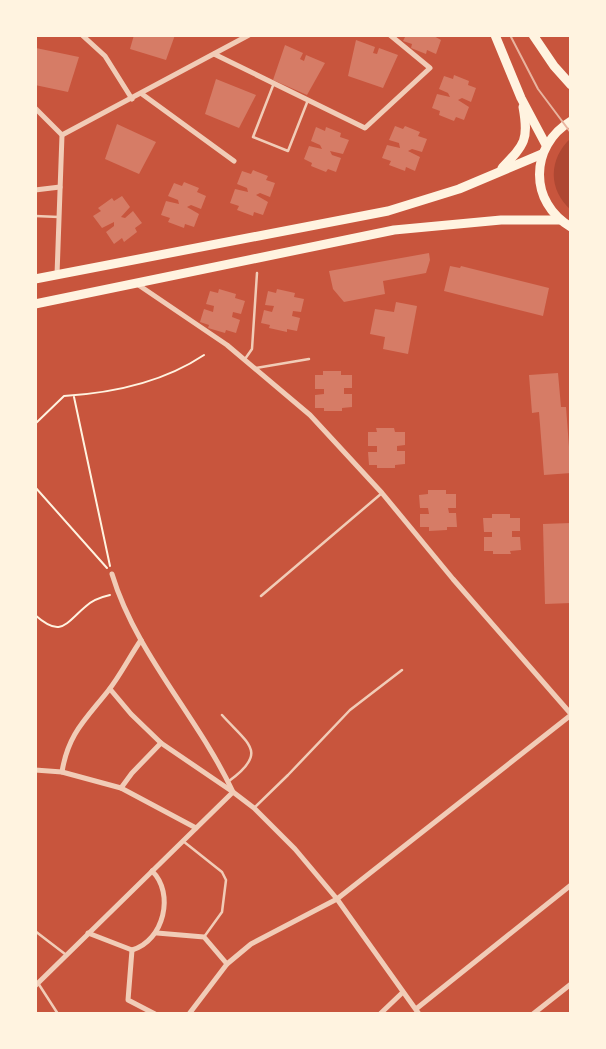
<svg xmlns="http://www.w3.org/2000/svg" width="606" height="1049" font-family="Mulish,sans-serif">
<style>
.green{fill:#ae4732}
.building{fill:#d67c66}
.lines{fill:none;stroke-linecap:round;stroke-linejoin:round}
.path{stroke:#fff3e0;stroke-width:2}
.service{stroke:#f1ccb7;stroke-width:2.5}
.minor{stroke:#f1ccb7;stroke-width:5}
.primary{stroke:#fff3e0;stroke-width:9}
.tram{stroke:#e9b49f;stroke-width:2}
</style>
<rect width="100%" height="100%" fill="#c8553d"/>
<path class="green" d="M571,138V210C548,190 548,159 571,138Z"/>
<g class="building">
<path d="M134,35H175L166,60L130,49Z"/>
<path d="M406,35H432L441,40L436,54L427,50L426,54L411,48L412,44L403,41Z"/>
<path d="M356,40L375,47L373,53L377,54L379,48L398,55L383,88L348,76Z"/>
<path d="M285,45L303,53L300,59L304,61L306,55L325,63L307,95L273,80Z"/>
<path d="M36,48L79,57L68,92L35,85Z"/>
<path d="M454,75L469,81L468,85L476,88L471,102L462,98L458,100L469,107L464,120L456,117L454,121L439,115L440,111L432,108L437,94L450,97L448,93L439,89L444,76L453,79Z"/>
<path d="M216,79L256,95L239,128L205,114Z"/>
<path d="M117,124L156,142L139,174L105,159Z"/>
<path d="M395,126L403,129L405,126L420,132L418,136L427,139L422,152L412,149L408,151L420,157L415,171L406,167L405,171L389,165L391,161L382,158L387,145L400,148L399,143L389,140Z"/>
<path d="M316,127L325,131L326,127L341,133L340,137L349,140L343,154L330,151L332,155L341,158L336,172L328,169L326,172L311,166L312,163L304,159L309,146L322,149L320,145L311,141Z"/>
<path d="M253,170L268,176L266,180L275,183L270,197L260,193L256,195L268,202L263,215L254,212L253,216L237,210L239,206L230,203L235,189L248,192L247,188L237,184L242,171L251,174Z"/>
<path d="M184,182L199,188L197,192L206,196L201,209L191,205L187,207L199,214L194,227L185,224L184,228L168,222L170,218L161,215L166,201L179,204L178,200L168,196L174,183L182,186Z"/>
<path d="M122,196L130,207L121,217L125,218L133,211L142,223L135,228L137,232L124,242L122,238L114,244L106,232L114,226V222L102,228L93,216L101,211L98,208L112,198L114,201Z"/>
<path d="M429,253L430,260L426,273L383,281L385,294L344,302L333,289L329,271Z"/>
<path d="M450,266L460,268L461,266L549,288L543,316L444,291Z"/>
<path d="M219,289L236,294L235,298L245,301L241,314L233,312L232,317L240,320L236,333L226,330L225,333L208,328L209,325L200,322L204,309L213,312L214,306L206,304L210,291L218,293Z"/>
<path d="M277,289L295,293L294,297L304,299L301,312L293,311L292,316L300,318L297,331L287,329V332L269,328L270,325L261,323L264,310L272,312L274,306L265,305L268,291L276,293Z"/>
<path d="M396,302L417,306L408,354L383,349L385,337L370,334L375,309L394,312Z"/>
<path d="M323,371H341V375H352V388H344V394H352V407L342,408V411H324V408H315V395L324,394V389H315V375H323Z"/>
<path d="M558,373L561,407H566L571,473L544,475L539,412L532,413L529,375Z"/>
<path d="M376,428H394L395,432H405V445L397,446V451H405V464L395,465V468H377V465H369L368,452H377V446H368V432H377Z"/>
<path d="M428,490H446V494H456V508H448L449,513H456L457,527H447V530L429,531V527H420V514H429L428,508H420L419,495L428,494Z"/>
<path d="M492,514H510V518H520V531H512V537H520L521,550L510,551L511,554H493V551H484V537H492V532H484L483,518H492Z"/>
<path d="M571,523V603L545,604L543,524Z"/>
</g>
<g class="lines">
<g class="path">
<path d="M74,397L110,566"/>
<path d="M35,424L64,396C113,393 162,383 204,355"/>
<path d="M35,487L107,568"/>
<path d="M35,615C61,638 65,624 85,607C92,600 101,597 110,595"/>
</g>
<g class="service">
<path d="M274,83L253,137L288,151L308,100"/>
<path d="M35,216L59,217"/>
<path d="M245,359L252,349L257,273"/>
<path d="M256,368L309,359"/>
<path d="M261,596L382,493"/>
<path d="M222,715C248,744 269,752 229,781"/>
<path d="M254,808L288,775L350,710L402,670"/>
<path d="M183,841L222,872L226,880L222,912L204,937"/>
<path d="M35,931L65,954"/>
<path d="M38,983L58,1014"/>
</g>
<g class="minor">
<path d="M82,35L105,56L132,99"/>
<path d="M214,54L365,128L430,68L390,35"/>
<path d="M142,94L234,161"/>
<path d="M35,108L62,135L57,275"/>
<path d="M62,135L249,35"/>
<path d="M35,190L60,187"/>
<path d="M137,284L227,345L310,415L382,493L453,579L571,714"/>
<path d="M110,689L131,714L161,743L233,792L254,808L295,849L337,899L419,1014"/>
<path d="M35,770L62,772L121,788L196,828"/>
<path d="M62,772C68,734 85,720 108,691C120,676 130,656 141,640"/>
<path d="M121,788L132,773L161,743"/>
<path d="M88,933L132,950C164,941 175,893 152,871"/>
<path d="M157,933L204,937L227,964"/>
<path d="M132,950L128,1000L155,1014"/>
<path d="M35,986L233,792C198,717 136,654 112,574"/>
<path d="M416,1009L571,885"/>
<path d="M189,1014L227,964L251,944L337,899L571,715"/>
<path d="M380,1014L403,992"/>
<path d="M533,1014L571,984"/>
</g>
<g class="primary">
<path d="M495,35L521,98L546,145"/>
<path d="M533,35L554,66L571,85"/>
<path d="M571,121C529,146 529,203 571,227"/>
<path d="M502,168C525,144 529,140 523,107"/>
<path d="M35,279L388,211L459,189L542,154"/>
<path d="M35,304L394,230L501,220H560"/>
</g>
<path class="tram" d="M510,35L538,89L571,133"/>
</g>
<rect width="606" height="1049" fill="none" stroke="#fff3e0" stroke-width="74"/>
</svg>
